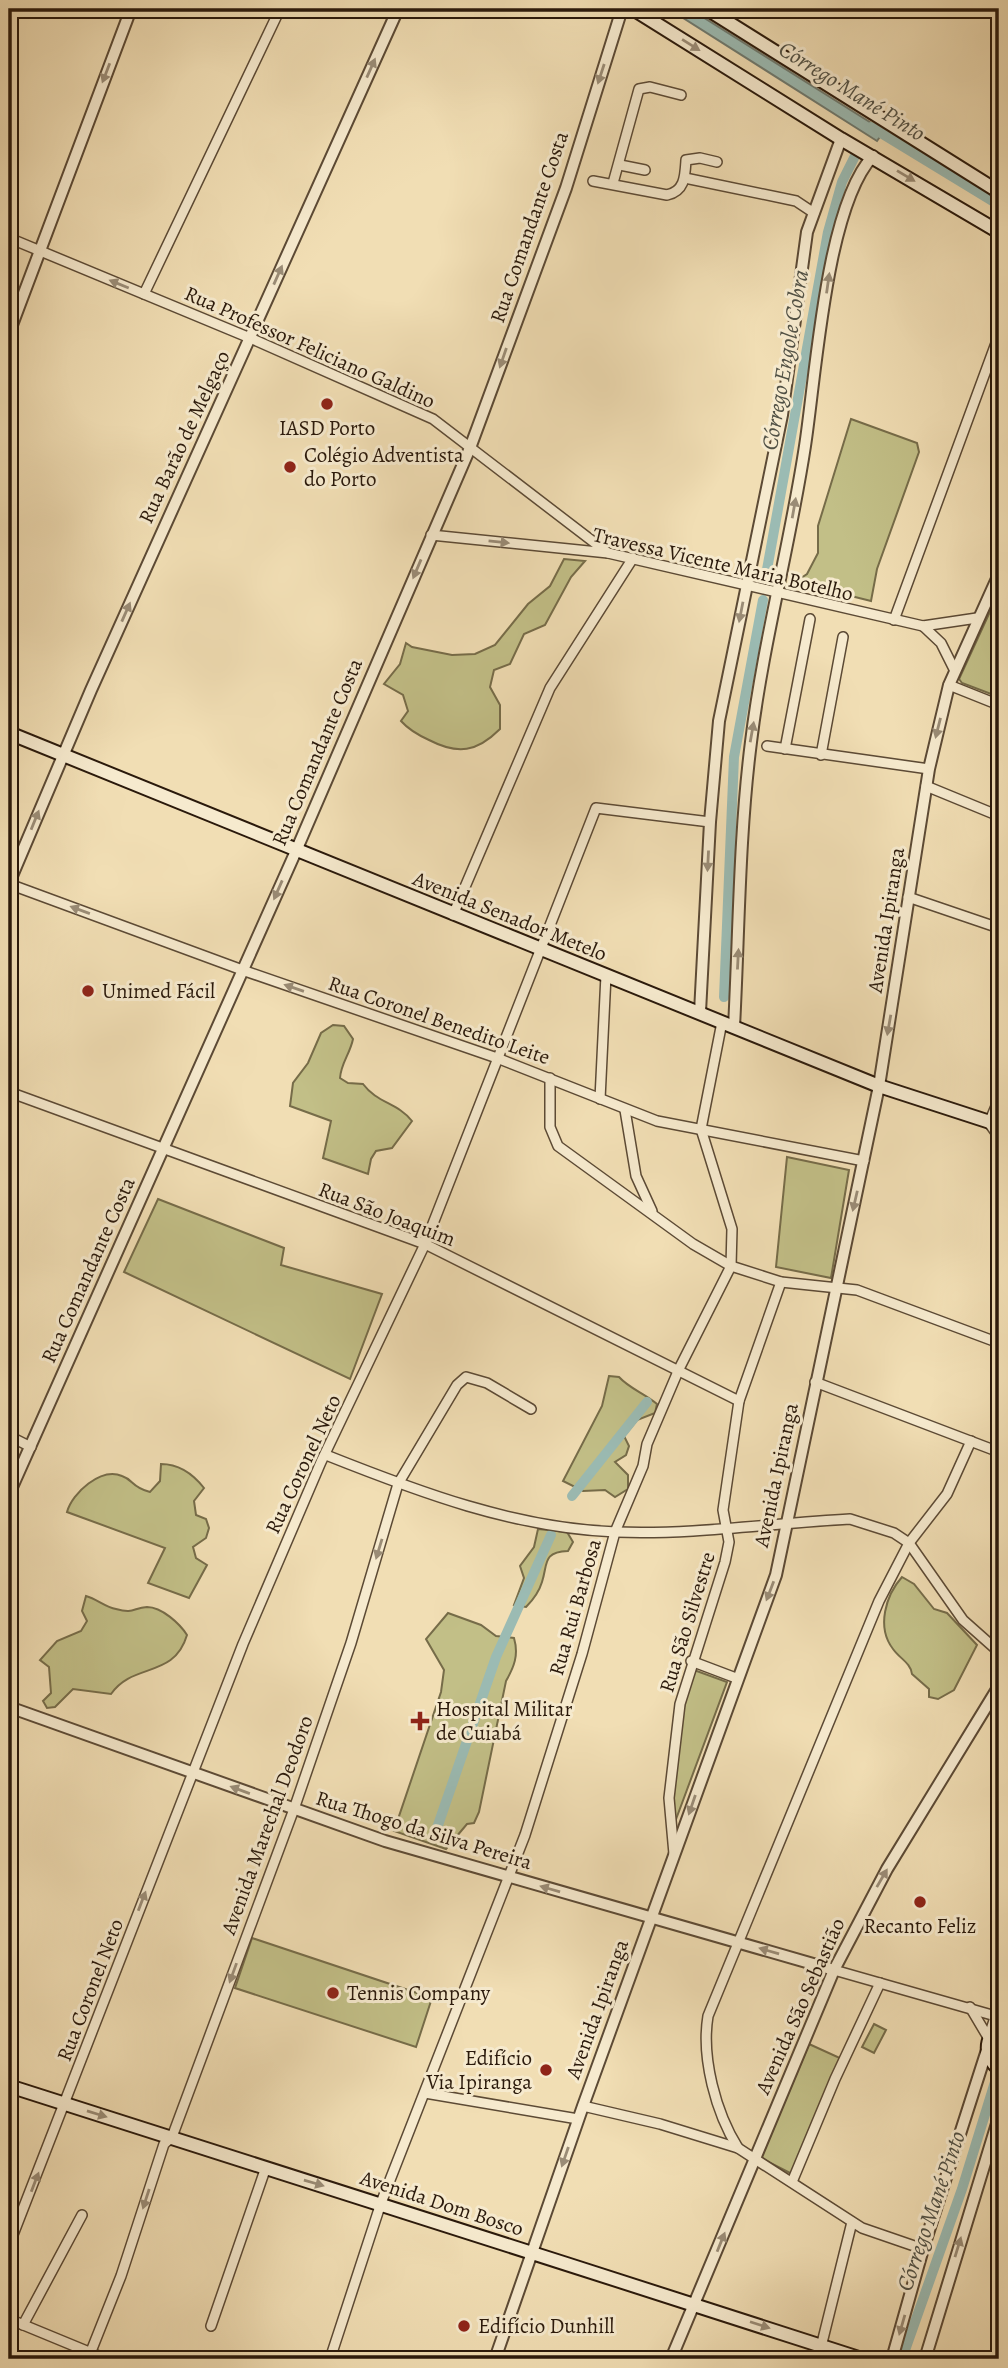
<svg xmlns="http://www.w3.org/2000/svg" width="1008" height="2368" font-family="Alegreya,serif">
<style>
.green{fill:#c2bf87;stroke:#766c49;stroke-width:2}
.water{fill:#9bbbb3;stroke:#6e7a70;stroke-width:2}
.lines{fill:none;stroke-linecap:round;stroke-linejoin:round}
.canal{stroke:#9bbbb3;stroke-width:10}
.minor-casing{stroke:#5c4a35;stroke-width:12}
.tertiary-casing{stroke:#5c4a35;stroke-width:14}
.secondary-casing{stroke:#2a190b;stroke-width:16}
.minor{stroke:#f6eace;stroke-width:9}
.tertiary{stroke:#f6eace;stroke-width:10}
.secondary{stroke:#f6eace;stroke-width:12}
.oneway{fill:#9a8c76}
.poi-dot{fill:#8f2418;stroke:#f6eace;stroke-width:2.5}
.labels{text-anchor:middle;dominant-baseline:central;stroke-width:6;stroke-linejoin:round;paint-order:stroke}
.street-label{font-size:21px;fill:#2a190b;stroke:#f6eace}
.poi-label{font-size:21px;fill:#2a190b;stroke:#f6eace;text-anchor:start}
.water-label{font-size:23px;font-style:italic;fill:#525246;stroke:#f6eace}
</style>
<rect width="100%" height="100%" fill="#f1deb4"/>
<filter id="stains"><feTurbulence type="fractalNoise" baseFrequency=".00286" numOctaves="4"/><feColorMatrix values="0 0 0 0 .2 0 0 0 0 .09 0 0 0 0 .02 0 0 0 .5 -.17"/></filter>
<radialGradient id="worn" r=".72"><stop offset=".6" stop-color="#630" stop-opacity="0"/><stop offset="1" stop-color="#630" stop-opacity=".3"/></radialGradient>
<g class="green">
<path d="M851,419L917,443L919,452L877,569L871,601L795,582L807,574L818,553V526Z"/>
<path d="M564,559L585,561L571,577L545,625L524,634L510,664L494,670L490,687L500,705V729C477,752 458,755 429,740C418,735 409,730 401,721L408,711L403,695L384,684L400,664L406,643L412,647L452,655L475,654L495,645L528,604L550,586Z"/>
<path d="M999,592V697L962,683L959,679Z"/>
<path d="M333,1025L344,1026L353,1039C350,1054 341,1063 340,1078L348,1083L363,1084C377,1103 398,1103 412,1121L392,1148L376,1151L371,1159L368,1174L323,1158L331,1121L290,1106L293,1083L308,1063L321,1033Z"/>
<path d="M787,1157L849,1170L831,1278L776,1267Z"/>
<path d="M158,1199L284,1248L281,1265L382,1294L350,1379L124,1272Z"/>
<path d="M609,1376L619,1377C630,1389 644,1393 657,1404L655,1413L637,1420L624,1436L629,1446L626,1455L615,1462L628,1475V1489L615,1497L605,1490L583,1491L563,1481L602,1406Z"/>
<path d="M161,1464C179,1464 193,1474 204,1488L194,1501L196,1515L206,1519L209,1528L206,1538L193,1547L196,1558L207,1565L189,1598L148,1583L165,1548L67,1512C72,1493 101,1467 122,1476C134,1480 131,1487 150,1492L160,1481Z"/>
<path d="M538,1529L567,1532L573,1542L568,1551C542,1552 548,1564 542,1582C539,1592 533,1600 526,1607L514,1605L524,1578L520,1566L534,1547Z"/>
<path d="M902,1577L914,1584L934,1609L947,1613L977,1645L954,1690L938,1699L929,1697V1689L912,1674C911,1663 899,1658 893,1649C876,1627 886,1595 902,1577Z"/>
<path d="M86,1596C97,1599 105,1607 116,1609C134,1614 133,1608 147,1607C162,1607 180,1624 187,1635C174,1679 133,1662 111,1694L73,1689L55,1707L47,1708L43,1701L51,1693L49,1667L40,1660L57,1641L81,1631L87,1621L82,1611Z"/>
<path d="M448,1613L481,1625L496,1636L514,1638C519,1655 514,1667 506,1681L479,1812L474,1823L467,1824L446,1849L394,1831L441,1692L444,1670L426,1639Z"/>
<path d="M694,1670L727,1682L675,1822C668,1773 680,1717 694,1670Z"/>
<path d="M252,1938L432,1998L416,2047L235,1988Z"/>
<path d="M874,2024L886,2030L874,2053L862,2047Z"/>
<path d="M809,2044L842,2059L792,2174L761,2158Z"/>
</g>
<path class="water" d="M669,9H690L884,131L877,141Z"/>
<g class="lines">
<g class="canal">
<path d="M871,127L999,205"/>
<path d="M766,575L828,232L842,182L855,156"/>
<path d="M724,997L734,757L763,600"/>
<path d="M572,1496L647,1402"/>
<path d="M437,1828L496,1657L551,1535"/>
<path d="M904,2353L962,2189L995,2082"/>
</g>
<g class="minor-casing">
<g id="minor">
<path d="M996,9L999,10"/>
<path d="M620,165L645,170"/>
<path d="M685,178L796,201L814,213"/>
<path d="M593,181L667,195C685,191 685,176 686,160L700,158L717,162"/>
<path d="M613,183L639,89L650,87L681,95"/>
<path d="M9,238L250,338L433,419L608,553"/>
<path d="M144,294L280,9"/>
<path d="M431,535L608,553L923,626L977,618"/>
<path d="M894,620L999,335"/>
<path d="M923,626L941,643L955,671"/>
<path d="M949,685L999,705"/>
<path d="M767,746L929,769"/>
<path d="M785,749L810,619"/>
<path d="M821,755L843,637"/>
<path d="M926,786L999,816"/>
<path d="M9,884L245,971L497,1058L657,1121L864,1161"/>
<path d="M908,897L999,928"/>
<path d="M453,915L550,688L633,558"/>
<path d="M550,1078V1127L558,1146L693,1244L731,1266L781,1282L857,1290L999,1343"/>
<path d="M9,1092L425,1244L739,1401"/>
<path d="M600,1099L606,975"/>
<path d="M999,1099L989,1123L999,1137"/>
<path d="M625,1110L636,1176L652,1211"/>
<path d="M815,1382L999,1452"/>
<path d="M9,1436L31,1447"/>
<path d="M326,1455C419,1492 514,1528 616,1532C694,1535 773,1523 850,1519L894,1533L909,1543L963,1620L999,1652"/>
<path d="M691,1661L736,1678"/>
<path d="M674,1854L669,1798L680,1704L725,1562L729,1542L723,1510L739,1401L781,1282"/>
<path d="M834,1970L999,2017"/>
<path d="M970,2007L989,2039"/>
<path d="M989,2036L999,2005"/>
<path d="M425,2093L578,2119"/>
<path d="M583,2106L660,2124L738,2148L862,2228L923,2249"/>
<path d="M738,2148C716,2113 701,2058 708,2016L879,1601L909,1543L947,1494L971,1441"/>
<path d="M792,2182L835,2079L880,1983"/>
<path d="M9,2245L243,1644L321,1462L425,1244L596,808L710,822"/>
<path d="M9,2319L106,2359"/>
<path d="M23,2325L82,2215"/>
<path d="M211,2326L265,2170"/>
<path d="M88,2359L121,2276L164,2144L172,2137L294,1809L351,1643L398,1484L457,1385L466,1377L487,1383L531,1409"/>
<path d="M330,2359L381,2203L525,1835L582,1654L615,1532L643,1466L647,1444L679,1369L731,1266L732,1229L701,1129L722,1022"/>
<path d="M818,2359L852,2222"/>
</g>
</g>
<g class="tertiary-casing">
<g id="tertiary">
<path d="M9,333L131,9"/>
<path d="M9,883L91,690L398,9"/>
<path d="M700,1012L710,822L719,721L782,415L807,232L841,139"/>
<path d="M734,1027C739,933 739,836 751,742C763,643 790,545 805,446C816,375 826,206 873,156"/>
<path d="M9,1494L296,851L470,448L566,188L622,9"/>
<path d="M9,1707L385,1841L834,1970"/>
<path d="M495,2359L583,2106L776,1575L879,1086L929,769L949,685L999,574"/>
<path d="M671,2359L834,1970L887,1869L999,1686"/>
<path d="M892,2359L923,2249L987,2050"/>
<path d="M925,2359L999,2117"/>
</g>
</g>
<g class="secondary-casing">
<g id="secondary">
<path d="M633,9L841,139L999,232"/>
<path d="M707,9L999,192"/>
<path d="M9,733L879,1086L999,1125"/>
<path d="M999,2027C984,2039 984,2057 999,2069"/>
<path d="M9,2086C293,2177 578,2267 862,2359"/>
</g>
</g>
<use href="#minor" class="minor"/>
<use href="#tertiary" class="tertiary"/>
<use href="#secondary" class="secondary"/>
</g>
<defs><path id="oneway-solid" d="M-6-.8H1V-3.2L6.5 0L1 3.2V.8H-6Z" transform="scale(1.75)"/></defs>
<g class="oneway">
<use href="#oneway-solid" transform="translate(691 45) rotate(32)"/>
<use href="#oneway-solid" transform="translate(371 68) rotate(-66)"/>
<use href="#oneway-solid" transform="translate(106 73) rotate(111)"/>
<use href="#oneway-solid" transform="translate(601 74) rotate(108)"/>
<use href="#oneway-solid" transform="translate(906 176) rotate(31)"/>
<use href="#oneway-solid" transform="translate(278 275) rotate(-66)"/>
<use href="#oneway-solid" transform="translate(828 283) rotate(-82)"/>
<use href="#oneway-solid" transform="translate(119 284) rotate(-158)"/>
<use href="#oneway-solid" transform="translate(503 358) rotate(109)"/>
<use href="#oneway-solid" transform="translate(794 508) rotate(-80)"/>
<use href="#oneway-solid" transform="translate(499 542) rotate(6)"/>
<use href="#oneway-solid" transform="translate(417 569) rotate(113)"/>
<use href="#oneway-solid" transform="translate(126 612) rotate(-66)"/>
<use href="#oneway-solid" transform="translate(741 612) rotate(101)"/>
<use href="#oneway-solid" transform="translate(938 728) rotate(104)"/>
<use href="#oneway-solid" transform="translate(752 732) rotate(-80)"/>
<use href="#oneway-solid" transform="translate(35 820) rotate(-68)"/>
<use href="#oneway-solid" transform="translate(708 861) rotate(93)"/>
<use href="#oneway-solid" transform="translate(278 890) rotate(114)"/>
<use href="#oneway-solid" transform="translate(80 910) rotate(-160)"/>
<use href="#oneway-solid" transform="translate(738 959) rotate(-87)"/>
<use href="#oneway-solid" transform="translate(294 988) rotate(-161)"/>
<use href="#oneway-solid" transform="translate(889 1025) rotate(100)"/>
<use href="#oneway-solid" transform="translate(855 1201) rotate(103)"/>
<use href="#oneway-solid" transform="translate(379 1549) rotate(107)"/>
<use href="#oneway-solid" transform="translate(770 1591) rotate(111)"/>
<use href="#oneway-solid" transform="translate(240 1790) rotate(-160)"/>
<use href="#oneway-solid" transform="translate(692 1805) rotate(109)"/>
<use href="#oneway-solid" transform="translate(882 1878) rotate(-60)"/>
<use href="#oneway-solid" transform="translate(550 1889) rotate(-164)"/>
<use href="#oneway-solid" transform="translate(142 1901) rotate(-69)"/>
<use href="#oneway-solid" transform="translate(769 1951) rotate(-164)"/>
<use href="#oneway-solid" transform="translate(233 1973) rotate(110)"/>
<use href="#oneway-solid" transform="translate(97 2114) rotate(17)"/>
<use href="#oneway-solid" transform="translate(565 2157) rotate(109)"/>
<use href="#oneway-solid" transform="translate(35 2182) rotate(-69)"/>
<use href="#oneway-solid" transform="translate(314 2183) rotate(16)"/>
<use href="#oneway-solid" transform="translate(146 2199) rotate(108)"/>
<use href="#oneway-solid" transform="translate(721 2242) rotate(-68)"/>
<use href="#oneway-solid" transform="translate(958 2247) rotate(-73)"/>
<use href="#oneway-solid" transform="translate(760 2325) rotate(18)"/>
<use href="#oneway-solid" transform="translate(902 2325) rotate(106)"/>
</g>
<g class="poi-dot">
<circle cx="327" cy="404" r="7"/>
<circle cx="290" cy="467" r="7"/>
<circle cx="88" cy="991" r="7"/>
<path d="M416.5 1710.5h7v7h7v7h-7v7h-7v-7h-7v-7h7z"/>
<circle cx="920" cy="1902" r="7"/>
<circle cx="333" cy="1993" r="7"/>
<circle cx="546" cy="2070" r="7"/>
<circle cx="464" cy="2326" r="7"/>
</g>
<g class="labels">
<g class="street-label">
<text transform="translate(529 227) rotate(-71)">Rua Comandante Costa</text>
<text transform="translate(310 347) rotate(24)">Rua Professor Feliciano Galdino</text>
<text transform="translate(184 437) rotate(-65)">Rua Barão de Melgaço</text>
<text transform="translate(723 564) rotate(13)">Travessa Vicente Maria Botelho</text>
<text transform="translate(317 752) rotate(-67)">Rua Comandante Costa</text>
<text transform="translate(510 916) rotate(22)">Avenida Senador Metelo</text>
<text transform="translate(886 920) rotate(-81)">Avenida Ipiranga</text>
<text transform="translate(439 1020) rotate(19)">Rua Coronel Benedito Leite</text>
<text transform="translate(387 1214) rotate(21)">Rua São Joaquim</text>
<text transform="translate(88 1270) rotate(-66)">Rua Comandante Costa</text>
<text transform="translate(303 1464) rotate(-65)">Rua Coronel Neto</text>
<text transform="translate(776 1475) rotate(-78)">Avenida Ipiranga</text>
<text transform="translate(575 1607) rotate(-74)">Rua Rui Barbosa</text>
<text transform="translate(687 1622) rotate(-73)">Rua São Silvestre</text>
<text transform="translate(267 1825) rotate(-70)">Avenida Marechal Deodoro</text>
<text transform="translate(424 1830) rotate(17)">Rua Thogo da Silva Pereira</text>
<text transform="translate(90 1990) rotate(-69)">Rua Coronel Neto</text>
<text transform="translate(800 2006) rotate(-66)">Avenida São Sebastião</text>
<text transform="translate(597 2009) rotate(-70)">Avenida Ipiranga</text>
<text transform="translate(442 2203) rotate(18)">Avenida Dom Bosco</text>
</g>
<g class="poi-label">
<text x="327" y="428" text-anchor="middle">IASD Porto</text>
<text x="304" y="455">Colégio Adventista<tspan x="304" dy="24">do Porto</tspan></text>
<text x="102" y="991">Unimed Fácil</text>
<text x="436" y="1709">Hospital Militar<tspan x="436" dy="24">de Cuiabá</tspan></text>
<text x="920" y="1926" text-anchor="middle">Recanto Feliz</text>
<text x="347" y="1993">Tennis Company</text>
<text x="532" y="2058" text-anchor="end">Edifício<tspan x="532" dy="24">Via Ipiranga</tspan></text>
<text x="478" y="2326">Edifício Dunhill</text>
</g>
<g class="water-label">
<text transform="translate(852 91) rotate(32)">Córrego Mané Pinto</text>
<text transform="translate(785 360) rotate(-80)">Córrego Engole Cobra</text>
<text transform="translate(931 2211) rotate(-71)">Córrego Mané Pinto</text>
</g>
</g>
<rect width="1008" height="2368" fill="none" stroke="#f1deb4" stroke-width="35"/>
<rect x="10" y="10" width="987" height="2347" fill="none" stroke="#2a190b" stroke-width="3.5"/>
<rect x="18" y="18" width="973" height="2333" fill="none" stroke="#2a190b" stroke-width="2"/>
<rect width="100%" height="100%" filter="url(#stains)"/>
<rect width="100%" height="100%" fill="url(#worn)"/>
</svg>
